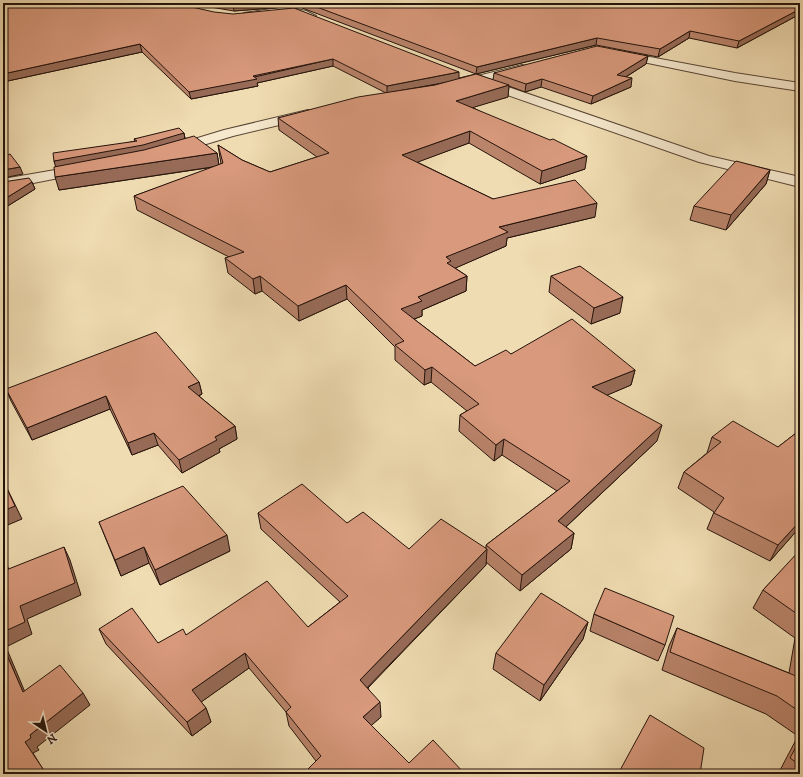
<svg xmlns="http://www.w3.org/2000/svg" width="803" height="777" font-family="'IM FELL DW Pica',serif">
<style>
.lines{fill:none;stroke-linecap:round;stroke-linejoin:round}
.street-casing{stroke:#584535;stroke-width:2}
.street{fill:#f5e8cd;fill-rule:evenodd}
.wall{fill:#ba846b;stroke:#25130b;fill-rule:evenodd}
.shaded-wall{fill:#976b57;stroke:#25130b}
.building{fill:#d8997c;stroke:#25130b}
</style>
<rect width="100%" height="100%" fill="#f0dcb2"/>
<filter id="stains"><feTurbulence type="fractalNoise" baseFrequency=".005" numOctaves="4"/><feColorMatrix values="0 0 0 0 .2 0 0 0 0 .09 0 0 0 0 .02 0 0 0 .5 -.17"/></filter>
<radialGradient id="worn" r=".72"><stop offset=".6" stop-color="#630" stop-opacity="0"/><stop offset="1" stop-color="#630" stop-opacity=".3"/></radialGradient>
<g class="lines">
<g class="street-casing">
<g id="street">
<path d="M287,7L306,11L316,16L311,19L287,13L247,18L242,15L244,13Z"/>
<path d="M618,51L735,73L800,83V91L735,81L614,56L612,54Z"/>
<path d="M522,65L526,66L528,68L526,70L488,80L709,156L800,177V187L699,162L476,84L457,89L451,85L453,82Z"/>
<path d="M308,110L313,111L315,114L313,117L233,136L173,154L168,153L166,150L168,147L224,130Z"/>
<path d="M84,165L89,166L91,169L89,172L3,189V179Z"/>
</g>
</g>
<use href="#street" class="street"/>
</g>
<g class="wall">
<path d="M3,3L459,78L476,74L297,6L234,11L187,3H786L800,7V14L737,48L689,38L658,57L596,45L476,74L493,80L494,73L648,56L646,64L626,77L631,87L591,104L541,87L525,92L509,86L508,97L472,107L585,169L540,184L469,143L417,162L493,199L595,217L507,238L506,246L455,268L467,276L466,291L422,310V316L414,319L475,366L511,354L635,370L631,385L607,395L657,441L566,527L574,533L571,549L520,591L486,562V565L368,688L381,717L371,725L409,763L465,774L316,761L289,726L286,712L249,668L201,702L206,708L211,722L192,736L106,644L99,629L158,643L186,635L308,627L340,602L261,529L258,513L347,523L409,549L486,548V545L557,491L502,455L494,461L459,431L460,415L467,411L431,382L424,385L395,360V347L347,299L299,321L262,291L255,294L228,273L225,258L229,257L137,210L134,196L214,167L59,190L56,166L54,161L135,141L134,139L184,133L185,138L217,153L219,165L221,164L218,145L242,160L270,172L317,157L279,130L278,118L386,93L333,66L257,83L258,86L191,99L142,52L3,82ZM443,83L435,85L414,88Z"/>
<path d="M793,3H800V5Z"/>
<path d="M770,170L766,184L726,230L690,220L694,206Z"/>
<path d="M3,182H32L35,189L6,207L3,205Z"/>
<path d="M551,276L620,313L591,324L549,292Z"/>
<path d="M199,382L202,394L199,396L235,426L237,439L219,449L220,452L182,473L158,445L132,455L110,409L32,440L11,401L6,389Z"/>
<path d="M800,430V527L770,561L707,529L714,512L678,488L684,472L707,453L712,437L778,447Z"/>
<path d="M99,522L230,551L160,585L149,563L121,576Z"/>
<path d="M800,551V774H778L798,736L766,714L662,670L669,646L677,628L789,673L795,638L753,608L763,590Z"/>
<path d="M594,614L665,645L658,661L590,631Z"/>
<path d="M588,622L583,639L540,701L493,669L496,653Z"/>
</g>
<g class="shaded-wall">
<path d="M256,3H296L297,6L234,11L233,5Z"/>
<path d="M800,9V14L737,48L739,41Z"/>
<path d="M690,31L689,38L658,57L660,49Z"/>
<path d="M597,38L596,45L476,74L477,67Z"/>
<path d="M140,44L142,52L3,82V74Z"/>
<path d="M648,56L646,64L616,83L617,75Z"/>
<path d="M333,59V66L257,83L258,86L191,99L189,92Z"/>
<path d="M459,72V80L387,93V86Z"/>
<path d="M632,78L631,87L591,104L593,96Z"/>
<path d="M542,79L541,87L525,92L526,84Z"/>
<path d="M509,85L508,97L455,113L456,101Z"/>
<path d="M470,131L469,143L402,168V155Z"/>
<path d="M184,133L185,140L145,152L56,168L54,161Z"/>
<path d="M217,153L219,166L59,190L55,177Z"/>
<path d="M587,156L585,169L540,184L542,171Z"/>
<path d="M20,167L23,174L3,178V170Z"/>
<path d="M770,170L766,184L726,230L731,215Z"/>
<path d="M32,182L35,189L6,207L3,200Z"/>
<path d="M597,203L595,217L507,238L506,246L451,270L446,277V257L499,227Z"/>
<path d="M260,276L262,291L255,294L253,279Z"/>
<path d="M467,276L466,291L422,310V316L401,324V309L418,297Z"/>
<path d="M346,285L347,299L299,321L298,306Z"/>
<path d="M623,297L620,313L591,324L594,308Z"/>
<path d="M432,367L431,382L424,385L425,370Z"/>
<path d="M635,370L631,385L589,403L592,387Z"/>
<path d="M199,382L202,394L191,399L188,387Z"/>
<path d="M106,396L110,409L32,440L27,428Z"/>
<path d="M662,425L657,441L555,537L558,521Z"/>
<path d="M235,426L237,439L219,449L220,452L182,473L179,460L215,437Z"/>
<path d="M154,433L158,445L132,455L128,443Z"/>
<path d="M504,439L502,455L494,461L496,445Z"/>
<path d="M3,480L22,519L3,527Z"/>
<path d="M800,521V527L770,561L778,545Z"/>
<path d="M574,533L571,549L520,591L522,575Z"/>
<path d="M227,535L230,551L160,585L155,570Z"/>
<path d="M64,547L70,560L81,595L27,619L32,634L6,647L30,704L23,692L3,646V632L20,606Z"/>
<path d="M144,547L149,563L121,576L115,560Z"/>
<path d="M487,549L486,565L361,694L360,680Z"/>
<path d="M3,552L13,583L6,570L3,560Z"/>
<path d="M588,622L583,639L540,701L544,685Z"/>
<path d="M245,653L249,668L197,705L192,690Z"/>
<path d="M83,693L90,705L37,747L39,750L33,753L46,774H43L25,742L30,735Z"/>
<path d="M380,702L381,717L364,732L363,717Z"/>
<path d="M206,708L211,722L192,736L187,722Z"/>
</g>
<g class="building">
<path d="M3,3H174L214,12L233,14L294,8L459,72L387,86L333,59L253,76L257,79L189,92L140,44L3,74Z"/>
<path d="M222,3H256L233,5Z"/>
<path d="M306,3H786L800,7V9L739,41L690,31L660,49L597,38L477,67Z"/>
<path d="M597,46L648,56L617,75L632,78L593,96L542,79L526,84L494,73Z"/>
<path d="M476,74L509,85L456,101L550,140L553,139L587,156L542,171L470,131L402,155L493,199L575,180L597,203L499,227L508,232L446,257L451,261L447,263L467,276L418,297L422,301L401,309L475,366L506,350L511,354L572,319L635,370L592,387L662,425L558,521L574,533L522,575L486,545L570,481L504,439L496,445L460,415L479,404L432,367L425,370L395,345L404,341L346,285L298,306L260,276L253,279L225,258L244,252L134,196L223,163L218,145L242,160L270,172L329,153L278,118L358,97L435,85Z"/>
<path d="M179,128L184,133L143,145L54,161L53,153L137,141L134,139Z"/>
<path d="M194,136L217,153L55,177L54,167L144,150Z"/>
<path d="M10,154L20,167L3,170V157Z"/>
<path d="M736,161L770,170L731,215L694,206Z"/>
<path d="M29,178L32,182L3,200V182Z"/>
<path d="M580,266L623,297L594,308L551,276Z"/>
<path d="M156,332L199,382L188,387L235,426L215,437L217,440L179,460L154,433L128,443L106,396L27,428L6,389Z"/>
<path d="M733,421L778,447L800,430V521L778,545L714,513L724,498L684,472L721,442L712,437Z"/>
<path d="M3,480L15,506L3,511Z"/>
<path d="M302,484L347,523L363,512L409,549L441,519L487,549L360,680L380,702L363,717L409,763L433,740L465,774H303L321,756L286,712L291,707L245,653L192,690L206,708L187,722L99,629L132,608L158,643L183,629L186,635L267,581L308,627L348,596L258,513Z"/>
<path d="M183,486L227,535L155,570L144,547L115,560L99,522Z"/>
<path d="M64,547L75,583L20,606L25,622L3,632V560L6,570Z"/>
<path d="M800,550V616L763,590Z"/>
<path d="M605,588L674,616L665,645L594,614Z"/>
<path d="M541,593L588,622L544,685L496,653Z"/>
<path d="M677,628L796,676L800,654V712L777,696L670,652Z"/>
<path d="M3,646L23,692L60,665L83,693L30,735L31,738L25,742L45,772L43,774H3Z"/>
<path d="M650,715L704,748L700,774H618Z"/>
<path d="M800,739V765L790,758Z"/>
</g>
<rect width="803" height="777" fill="none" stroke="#f0dcb2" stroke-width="16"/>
<rect x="4" y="4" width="795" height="769" fill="none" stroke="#25130b" stroke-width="2"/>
<rect x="8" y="8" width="787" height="761" fill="none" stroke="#25130b"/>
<g transform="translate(46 731) rotate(145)" stroke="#f5e8cd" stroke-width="3" paint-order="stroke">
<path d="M0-3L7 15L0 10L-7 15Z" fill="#25130b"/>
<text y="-6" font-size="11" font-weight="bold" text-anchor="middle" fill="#25130b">N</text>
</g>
<rect width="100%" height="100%" filter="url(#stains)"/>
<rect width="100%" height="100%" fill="url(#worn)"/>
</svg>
